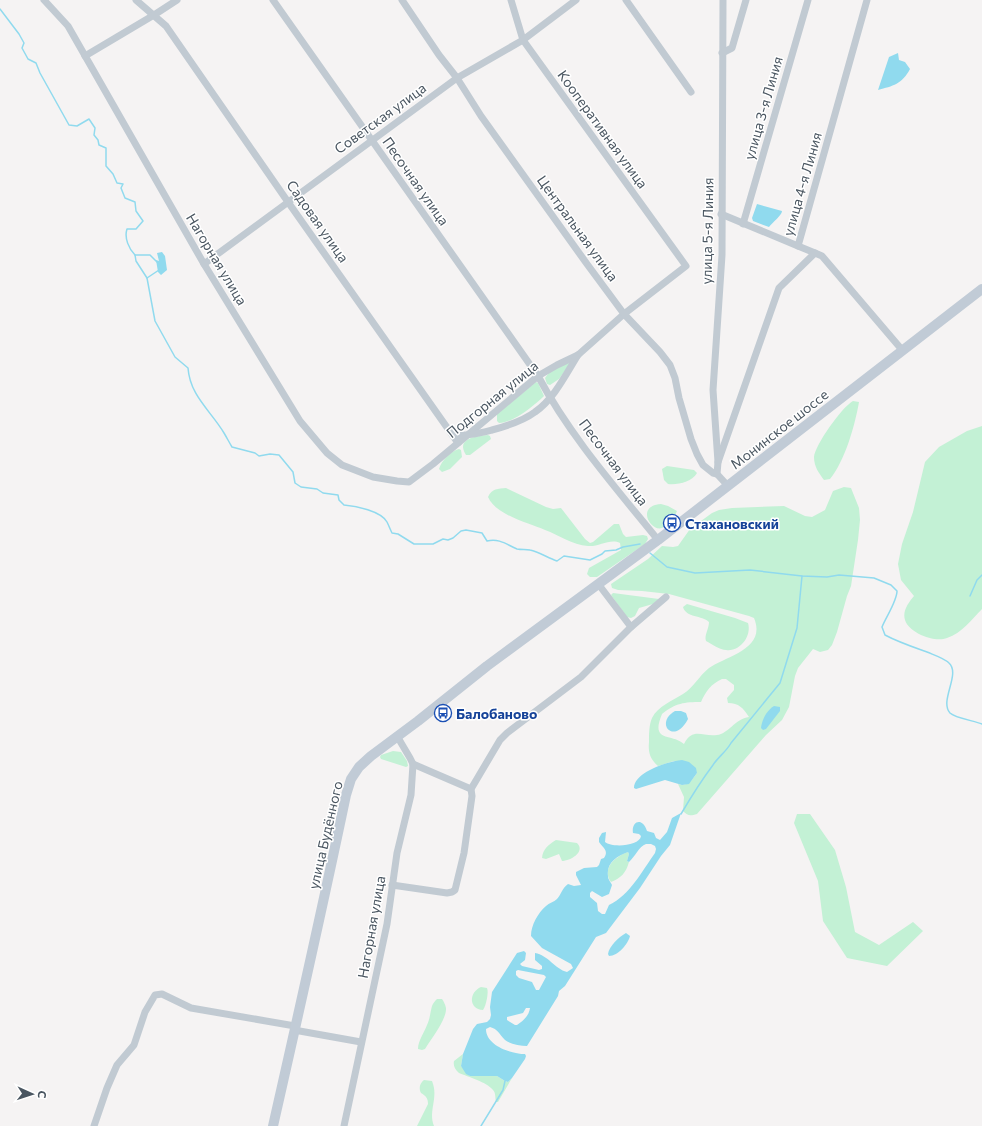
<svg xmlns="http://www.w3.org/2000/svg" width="982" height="1126" font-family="Commissioner,sans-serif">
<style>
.green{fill:#c3f1d5;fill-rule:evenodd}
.water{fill:#90daee;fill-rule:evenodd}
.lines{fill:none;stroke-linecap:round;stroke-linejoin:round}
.stream{stroke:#90daee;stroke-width:1.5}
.minor{stroke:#c1cad2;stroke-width:7}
.secondary{stroke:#c1cbd6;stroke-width:10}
.labels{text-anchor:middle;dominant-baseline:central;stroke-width:3;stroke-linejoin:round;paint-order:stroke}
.street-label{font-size:14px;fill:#4a5661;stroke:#fff}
.transit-label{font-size:14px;font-weight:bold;fill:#164399;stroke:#fff;text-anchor:start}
</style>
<rect width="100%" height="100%" fill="#f5f3f3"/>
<g class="green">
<path d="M572,361L559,379L550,385L547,384L545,378C551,369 562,365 572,361Z"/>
<path d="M536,382L538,383L544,396C535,405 513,423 499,423L497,421V414Z"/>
<path d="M853,401L859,402C855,425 845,461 830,479L824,480C819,473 814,467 814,457C815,445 842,407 853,401Z"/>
<path d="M982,426V609C971,620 962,633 947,638C935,643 909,633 905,620C902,611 909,602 914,596L901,580L898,564L902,544L913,512L925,462L939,447L967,431Z"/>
<path d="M488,435L490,436L491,439L470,455H466C455,438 477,436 488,435Z"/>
<path d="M459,449L461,450L462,457L450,469L442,472L439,469C441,461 451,451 459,449Z"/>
<path d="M667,466L694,470L697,473C692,482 678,485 668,484L664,480L662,469Z"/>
<path d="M844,487L851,488L859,508L860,520L858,540L851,586L847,596L837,632L832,645L828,650L820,652L813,649L798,668L795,676L789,707L782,720L766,735L697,814C690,816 688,816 683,811L684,797L678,784C688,787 692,780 697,773L674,761L658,766C650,759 648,752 649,742C649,734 649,725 652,718C658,706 672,701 683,694C693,688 699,676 709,668C726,656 767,649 754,618L749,616L669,594L642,591L618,590L612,588L611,584L648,559L662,546L673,547L678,546L690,529L712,513L719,510L732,508L784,506L805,516L812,517L825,510L833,491ZM722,679H726L734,685V690L727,698L728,703C739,703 743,708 749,717C735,719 728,734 717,735C702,737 693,727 684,744C671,733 650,743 662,714C676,703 684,702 701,702C706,691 711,684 722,679Z"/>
<path d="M506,488L546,507L553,509L561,508L585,539L590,543L593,542L614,524H619L623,534L626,537L643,535L647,536L648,539L645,544L597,577H590L587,574L589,568L621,550L620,543C610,538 599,547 588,546C572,545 559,535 545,530C528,523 496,515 488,497C492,488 498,489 506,488Z"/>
<path d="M661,504L668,506L677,511C675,516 672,518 669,521C667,523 664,527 662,528C651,532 635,506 661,504Z"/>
<path d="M613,593L659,599L653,604L639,608L635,616L631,618L627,617L611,595Z"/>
<path d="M687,604L735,618L748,623C752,636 740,652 726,650C720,650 712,644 706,641C704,635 709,629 709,622C702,615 686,618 683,607Z"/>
<path d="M393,751L401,752L407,761L408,766L406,767L381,759L380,757L381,755Z"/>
<path d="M797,814H810L835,850L846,887L855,932L879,945L913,922L923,931L887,966L847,958L823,921L818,881L794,823Z"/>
<path d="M556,840L577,843C586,852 570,861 562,861L559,854L546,859L542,858C543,849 548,845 556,840Z"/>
<path d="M628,852L629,854L627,861L629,862C626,873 621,878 611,882C601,868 616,856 628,852Z"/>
<path d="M481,987L487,988C489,992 486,1006 483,1010C468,1009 469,992 481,987Z"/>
<path d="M437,999H442C444,1002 445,1004 446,1008C447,1019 431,1039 425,1049L422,1050L418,1049C418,1041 424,1033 427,1025C430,1019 430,1013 432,1006C433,1003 435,1001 437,999Z"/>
<path d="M463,1054L461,1066L470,1076H497L505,1081L508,1082L512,1078L498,1102H496C495,1098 496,1093 493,1090C487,1082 468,1077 459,1073C455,1069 453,1066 454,1061Z"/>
<path d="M424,1080L432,1081C439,1098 428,1110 434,1126H417L428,1104C428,1098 426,1096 421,1093C419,1089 419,1084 424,1080Z"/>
</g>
<g class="water">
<path d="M898,53L899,60L905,62L910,69C902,84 893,86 878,90L889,57Z"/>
<path d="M757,204L782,211C782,215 773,222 769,227L753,221L752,218Z"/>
<path d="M162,252L165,256L167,270L161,275L158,272L156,260L159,261L157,253Z"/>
<path d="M774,706L780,707V711L766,729L763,730L761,728C762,720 766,711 774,706Z"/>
<path d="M675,711H681L686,713L688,719C674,746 654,723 675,711Z"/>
<path d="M682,760L689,762L696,768L697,773L689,784L682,785L665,780L636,789L634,788C634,772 669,761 682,760Z"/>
<path d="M681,813L670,845L661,856L640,888L606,933L596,937L565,986L559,991L558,996L527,1046C520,1046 510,1044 505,1040C499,1034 498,1029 490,1027L486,1029C486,1046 512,1054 525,1054L526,1056L525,1059L512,1078L508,1082L505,1081L497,1076H470L466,1074L461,1066L463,1054L473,1029L477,1024L487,1022L490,1019L491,1015L490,1007L492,992L517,953L524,951L526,953L525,960L520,964L522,966L539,970L542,969V966L535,960V953C548,955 555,969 567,972L573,968L571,964L542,948L531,936C531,925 538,913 546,906C549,903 554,902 557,899C561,895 562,888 568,884L574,886L581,885L576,875V872L584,868L597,867L599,865L601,859L604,858C609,850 603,848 599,842V838L602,833L606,832L605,842C612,848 640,846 641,836L639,834L633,833C631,822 642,816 647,831L654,833L656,838L660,840L667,832L672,818ZM646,844H651L655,846L656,849L655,853C642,871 630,895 609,905L605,914H602L598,911L597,903L590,897V893L592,891L602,897L609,894L612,885C611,882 608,880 608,876C606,863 617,856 628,852L629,854L627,861L629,862C635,857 639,846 646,844ZM518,970L544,975L546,977L539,990H536L532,982L519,978L516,975V971ZM526,1008H530C529,1016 523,1021 517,1025H515L507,1020V1017L523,1013Z"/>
<path d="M626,933L630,936C628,944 618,956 609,956L608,954C609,946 619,937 626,933Z"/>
</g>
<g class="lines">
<g class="stream">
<path d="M0,9L19,34L24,43L22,48L28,59L36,63L40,73L69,125L77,126L89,119L95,128L94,135L98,140L99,145L106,148V166L113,174L117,183L123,184L121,188L125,198L135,202L136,211L143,221L136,229H127C124,238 129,249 135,255L136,261L147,278L155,321L175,357L188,368C190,396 211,411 224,433C227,438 229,442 232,447L255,453L259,456L270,454L279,455L293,472L295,483L301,487L317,489L323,493L338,495L339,500L344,505C356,506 381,511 387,522C389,526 390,529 392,533L398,534L414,544H433L443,539L448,540L453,538L461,531L466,530L482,533L487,541C500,538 507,545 517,549C522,550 526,549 530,550C539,552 548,558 557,561L564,556L590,560L602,554L605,551L616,550L623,547L640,544"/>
<path d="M135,255H150L157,262"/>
<path d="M147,278L159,270"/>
<path d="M650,553L667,567L695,573L750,570L802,576L827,577L839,575L874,578L891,585L897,591C897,601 886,617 882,627L885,635C898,642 913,647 927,652C934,655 944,658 949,663C961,674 939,701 950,713C955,718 975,721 982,724"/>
<path d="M970,596L977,580L982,575"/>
<path d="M681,814C691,797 701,781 713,765C718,757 726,752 731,743L780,683L797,628L802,576"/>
<path d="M481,1126L503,1090L505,1081"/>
</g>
<g class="minor">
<path d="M44,0L68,26L204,264L300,421L327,453L342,465L373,477L397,481L409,482L433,464L538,376L557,365L578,355L624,314L686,266L523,40L511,0"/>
<path d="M136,0L166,26L288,202L458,443"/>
<path d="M273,0L538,376C570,436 616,488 658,540"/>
<path d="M402,0L439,55L457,78L481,116L587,264L624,314L660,352L670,365L675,378L679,398L691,439L697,454L703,465L713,473L717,474"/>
<path d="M626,0L691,92"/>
<path d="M723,0L722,255L713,390L718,462L717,474L728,486"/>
<path d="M722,53L732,48L746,0"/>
<path d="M85,56L154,15L177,0"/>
<path d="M721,214L798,246"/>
<path d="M743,224L808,0"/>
<path d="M815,253L822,256L903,351"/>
<path d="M204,264L457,78L523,40L576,0"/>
<path d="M452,434C465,437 480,433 492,430C507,426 523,421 535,412C554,399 566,374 578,355"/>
<path d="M718,462L779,288L815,253L798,246L867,0"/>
<path d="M599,585L631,627"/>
<path d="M413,764L471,789"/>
<path d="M392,885L447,893L452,892L455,890L464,853L472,796L471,789L500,740L507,733L581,677L631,627L666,597"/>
<path d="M294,1030L361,1042"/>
<path d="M94,1126L107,1088L117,1065L134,1045L145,1012L155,995L162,994L191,1008L295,1026"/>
<path d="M344,1126L387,924L397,853L411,795L413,764L410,758L397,736"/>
</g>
<path class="secondary" d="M273,1126C298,1016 323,905 346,795L351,779L359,767L371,756L418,721L487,666L658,540L982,289"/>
</g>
<defs>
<g id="bus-ring" transform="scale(0.9)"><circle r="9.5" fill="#fff" stroke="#1a4fb4" stroke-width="1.5"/><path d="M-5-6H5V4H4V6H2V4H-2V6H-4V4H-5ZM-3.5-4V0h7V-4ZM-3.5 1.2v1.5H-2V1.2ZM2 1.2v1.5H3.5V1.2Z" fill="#1a4fb4"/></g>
</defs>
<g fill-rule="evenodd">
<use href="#bus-ring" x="672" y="523"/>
<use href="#bus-ring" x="443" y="713"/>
</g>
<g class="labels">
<g class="street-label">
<text transform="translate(763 108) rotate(-74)">улица 3-я Линия</text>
<text transform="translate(380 118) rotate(-36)">Советская улица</text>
<text transform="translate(603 129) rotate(54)">Кооперативная улица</text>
<text transform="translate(416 181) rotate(55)">Песочная улица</text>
<text transform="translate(802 184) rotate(-74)">улица 4-я Линия</text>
<text transform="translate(318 221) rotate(55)">Садовая улица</text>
<text transform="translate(578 228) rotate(54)">Центральная улица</text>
<text transform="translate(707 231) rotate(-89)">улица 5-я Линия</text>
<text transform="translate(217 259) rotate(59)">Нагорная улица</text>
<text transform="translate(492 399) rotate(-39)">Подгорная улица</text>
<text transform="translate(779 429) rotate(-38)">Монинское шоссе</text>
<text transform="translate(614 462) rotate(53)">Песочная улица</text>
<text transform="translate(325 835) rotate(-77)">улица Будённого</text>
<text transform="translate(371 927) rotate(-80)">Нагорная улица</text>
</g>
<g class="transit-label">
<text x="685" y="523">Стахановский</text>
<text x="456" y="713">Балобаново</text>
</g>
</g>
<g transform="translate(32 1094) rotate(93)" stroke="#ffffff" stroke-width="3" paint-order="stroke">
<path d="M0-3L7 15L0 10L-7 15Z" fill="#4a5661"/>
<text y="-6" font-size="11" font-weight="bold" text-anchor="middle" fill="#4a5661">С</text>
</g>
</svg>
